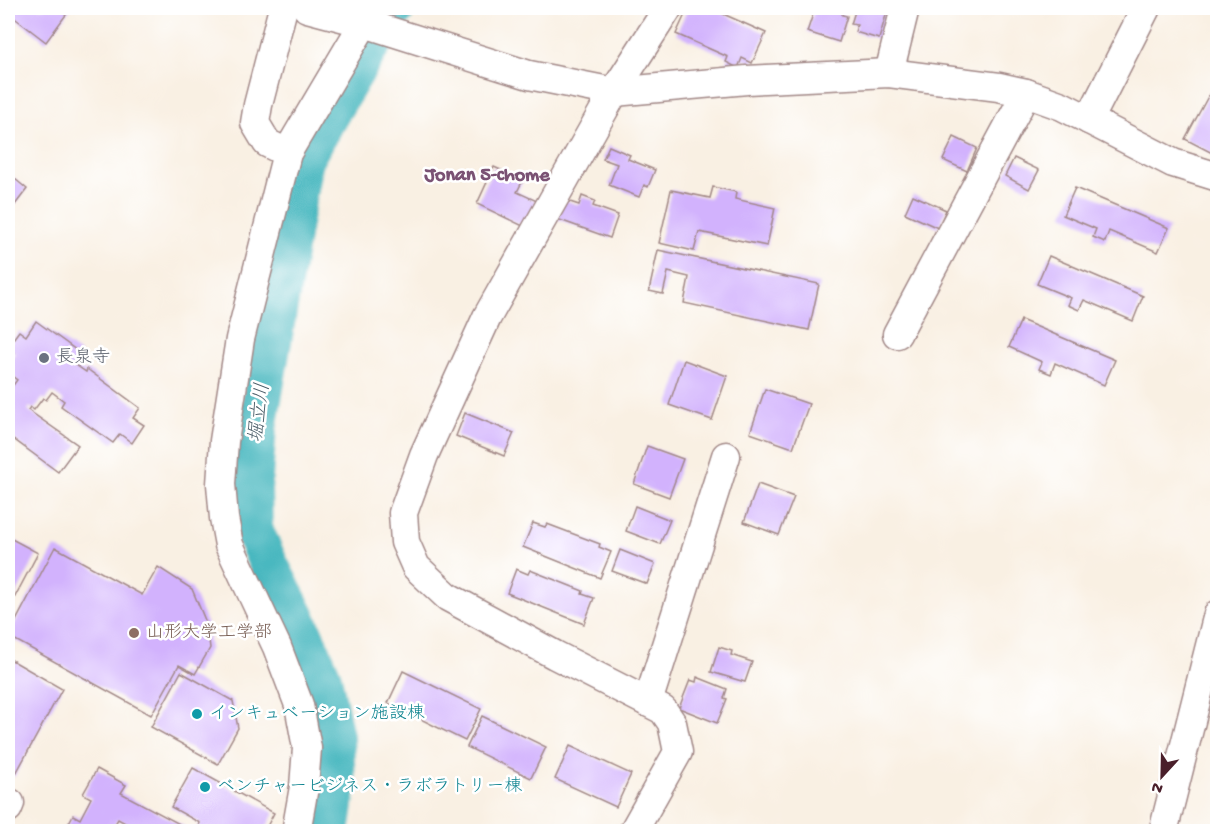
<svg xmlns="http://www.w3.org/2000/svg" width="1225" height="839" font-family="'Gochi Hand','Klee One',sans-serif">
<style>
.lines{fill:none;stroke-linecap:round;stroke-linejoin:round}
.river{stroke:#49b8c0;stroke-width:40}
.building{fill:#d2b2fd}
.minor-casing{stroke:#a28887;stroke-width:31}
.minor{stroke:#fff;stroke-width:28}
.worship-dot{fill:#6b7280;stroke:#fff;stroke-width:2}
.education-dot{fill:#8d6e63;stroke:#fff;stroke-width:2}
.culture-dot{fill:#0f9aa8;stroke:#fff;stroke-width:2}
.labels{text-anchor:middle;dominant-baseline:central;stroke-width:5;stroke-linejoin:round;paint-order:stroke}
.worship-label{font-size:18px;fill:#5b616d;stroke:#fff;text-anchor:start}
.education-label{font-size:18px;fill:#785e54;stroke:#fff;text-anchor:start}
.culture-label{font-size:18px;fill:#0d838f;stroke:#fff;text-anchor:start}
.neighbourhood-label{font-size:20px;font-weight:bold;fill:#7a5274;stroke:#fff}
.water-label{font-size:20px;font-style:italic;fill:#4a5c67;stroke:#fff}
</style>
<rect width="100%" height="100%" fill="#fff"/>
<filter id="ink" filterUnits="userSpaceOnUse"><feTurbulence type="fractalNoise" baseFrequency=".0167" numOctaves="2"/><feDisplacementMap in="SourceGraphic" scale="12" xChannelSelector="R" yChannelSelector="G"/><feConvolveMatrix kernelMatrix="1 2 1 2 8 2 1 2 1" color-interpolation-filters="sRGB"/></filter>
<filter id="wash" filterUnits="userSpaceOnUse"><feTurbulence type="fractalNoise" baseFrequency=".008" numOctaves="4" result="noise"/><feDisplacementMap in="SourceGraphic" scale="24" xChannelSelector="R" yChannelSelector="G"/><feGaussianBlur stdDeviation="1.35" result="paint"/><feColorMatrix in="noise" values="0 0 0 0 0 0 0 0 0 0 0 0 0 0 0 0 0 1.4 0 .05"/><feComposite in="paint" operator="in"/></filter>
<g filter="url(#wash)">
<rect width="100%" height="100%" fill="#f9f0e3"/>
<g class="lines">
<path class="river" d="M330,832L336,790L334,737L322,678L298,622L268,563L253,529L252,489L257,428L303,160L332,109L390,13L396,8"/>
</g>
<g id="blocks">
<g class="building">
<path d="M8,8H71L46,42L8,13Z"/>
<path d="M688,8H723L721,13L766,33L752,63L742,58L738,68L726,62L728,57L676,34Z"/>
<path d="M815,8H844L842,15L847,16L839,42L807,32Z"/>
<path d="M856,8H888L879,39L855,32L857,25L851,24Z"/>
<path d="M1218,78V156L1185,139Z"/>
<path d="M954,137L977,148L967,171L943,160Z"/>
<path d="M609,146L630,155L628,159L655,170L648,187L644,185L639,197L609,185L617,164L603,159Z"/>
<path d="M1014,158L1039,170L1029,189L1005,176Z"/>
<path d="M494,167L523,180L517,192L537,201L525,227L477,204Z"/>
<path d="M8,173L27,189L8,214Z"/>
<path d="M713,187L736,192L735,199L775,208L767,246L699,232L694,251L659,243L671,190L710,198Z"/>
<path d="M1075,188L1169,228L1158,252L1109,231L1105,242L1093,237L1096,229L1063,215Z"/>
<path d="M913,195L946,210L938,228L905,213Z"/>
<path d="M582,196L595,201L593,206L618,215L610,238L557,219L564,200L579,205Z"/>
<path d="M658,250L819,284L809,330L684,303L689,277L668,272L663,294L649,291Z"/>
<path d="M1049,256L1143,296L1133,321L1084,300L1079,310L1068,305L1071,298L1037,284Z"/>
<path d="M1021,320L1115,360L1104,385L1055,363L1051,374L1039,369L1042,362L1009,347Z"/>
<path d="M36,321L80,353L73,363L86,372L87,369L140,408L133,418L144,425L132,443L120,434L113,443L61,406L64,401L52,392L46,400L43,398L34,410L30,407L28,410L78,445L58,472L8,435V400L12,394L8,392L17,380L8,373V363L15,353L8,346L19,331L26,336Z"/>
<path d="M684,360L727,376L712,420L669,405Z"/>
<path d="M765,389L809,404L793,448L750,433Z"/>
<path d="M465,413L514,433L504,456L456,436Z"/>
<path d="M647,446L683,459L669,497L634,484Z"/>
<path d="M758,484L794,497L779,535L744,522Z"/>
<path d="M635,506L670,520L660,544L626,531Z"/>
<path d="M533,523L545,527L547,524L600,544L599,547L611,552L600,578L523,547Z"/>
<path d="M8,537L38,553L8,610Z"/>
<path d="M55,547L142,595L158,567L192,589L207,625L210,648L195,674L179,665L151,715L8,636Z"/>
<path d="M620,550L655,564L647,584L612,571Z"/>
<path d="M516,569L528,574L530,570L583,591L582,594L594,598L584,624L507,593Z"/>
<path d="M719,647L732,651L731,655L752,662L745,682L711,672Z"/>
<path d="M8,658L62,689L14,777L8,773Z"/>
<path d="M403,671L481,709L465,741L388,703Z"/>
<path d="M181,672L233,701L238,728L218,764L151,727Z"/>
<path d="M697,677L727,689L724,698L727,699L717,723L679,708L690,680L696,682Z"/>
<path d="M482,716L546,747L531,778L467,747Z"/>
<path d="M570,746L631,774L616,807L555,779Z"/>
<path d="M193,768L274,813L264,832H195L200,823L171,807Z"/>
<path d="M97,769L126,785L121,793L189,829L188,832H141L118,819L110,832H64L73,815L80,819L91,798L83,794Z"/>
</g>
</g>
</g>
<g filter="url(#ink)">
<use href="#blocks" fill-opacity="0" stroke="#a28887" stroke-width="1.5"/>
<g class="lines">
<g class="minor-casing">
<g id="minor">
<path d="M283,8L258,105L255,123L267,143L287,153"/>
<path d="M307,8L364,23L529,75L614,92L747,80L889,73L999,87L1026,93L1062,106L1173,163L1218,177"/>
<path d="M889,73L905,8"/>
<path d="M1089,120L1146,8"/>
<path d="M897,334L1026,93"/>
<path d="M648,702L726,456"/>
<path d="M8,802L10,803L8,808"/>
<path d="M296,832L304,787L307,748L299,705L277,647L229,545L224,518L221,484L224,441L240,339L287,153L364,23L375,9"/>
<path d="M633,832L678,752L672,723L663,710L555,655L448,597L416,567L405,542L403,513L424,455L487,317L614,92L668,8"/>
<path d="M1163,832L1218,614"/>
</g>
</g>
<use href="#minor" class="minor"/>
</g>
</g>
<circle class="worship-dot" cx="44" cy="358" r="6"/>
<circle class="education-dot" cx="134" cy="633" r="6"/>
<g class="culture-dot">
<circle cx="197" cy="714" r="6"/>
<circle cx="205" cy="787" r="6"/>
</g>
<g class="labels">
<g class="worship-label">
<text x="56" y="358">長泉寺</text>
</g>
<g class="education-label">
<text x="146" y="633">山形大学工学部</text>
</g>
<g class="culture-label">
<text x="209" y="714">インキュベーション施設棟</text>
<text x="217" y="787">ベンチャービジネス・ラボラトリー棟</text>
</g>
<g class="neighbourhood-label">
<text x="487" y="176">Jonan 5-chome</text>
</g>
<g class="water-label">
<text transform="translate(261 413) rotate(-83)">堀立川</text>
</g>
</g>
<rect width="1225" height="839" fill="none" stroke="#fff" stroke-width="30"/>
<g transform="translate(1162 776) rotate(202)" stroke="#ffffff" stroke-width="4.5" paint-order="stroke">
<path d="M0-4.5L10 22L0 15L-10 22Z" fill="#4a1f2b"/>
<text y="-9" font-size="16" font-weight="bold" text-anchor="middle" fill="#4a1f2b">N</text>
</g>
</svg>
